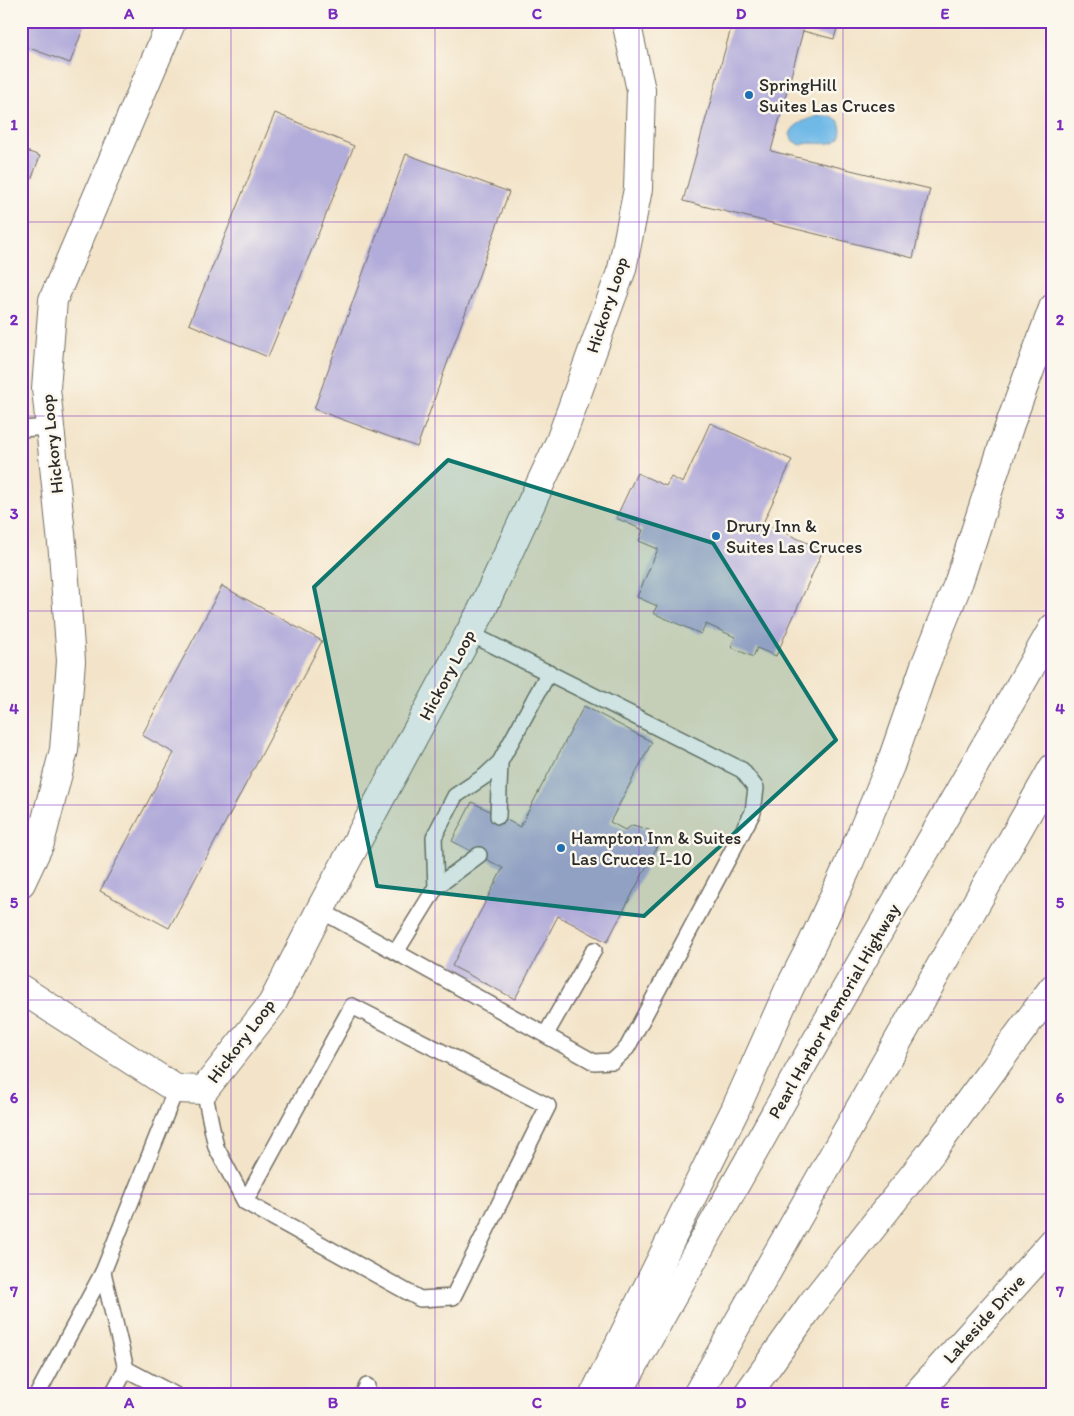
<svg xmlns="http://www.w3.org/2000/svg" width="1074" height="1416" font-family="Itim,sans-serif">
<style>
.water{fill:#6fb9e7;stroke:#4d7289}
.building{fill:#b2acda}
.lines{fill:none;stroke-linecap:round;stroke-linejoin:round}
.service-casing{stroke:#716c62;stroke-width:18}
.minor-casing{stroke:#716c62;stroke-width:30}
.motorway-casing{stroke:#716c62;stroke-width:30}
.service{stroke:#fff;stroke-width:15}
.minor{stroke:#fff;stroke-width:28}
.motorway{stroke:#fff;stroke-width:28}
.marked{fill:#0f766e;fill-opacity:0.2;stroke:#0f766e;stroke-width:4;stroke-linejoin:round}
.grid{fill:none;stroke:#7b2cbf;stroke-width:1;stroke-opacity:0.55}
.poi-dot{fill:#1f6fb2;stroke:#fbf7ec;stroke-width:2}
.labels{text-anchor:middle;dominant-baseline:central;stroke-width:5;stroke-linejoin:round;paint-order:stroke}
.poi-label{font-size:18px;fill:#2b2b2b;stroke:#fbf7ec;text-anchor:start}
.street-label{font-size:18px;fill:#2b2b2b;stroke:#fbf7ec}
.neatline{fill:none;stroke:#7b2cbf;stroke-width:2}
.grid-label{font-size:16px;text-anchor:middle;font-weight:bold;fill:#7b2cbf}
</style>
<rect width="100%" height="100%" fill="#fbf7ec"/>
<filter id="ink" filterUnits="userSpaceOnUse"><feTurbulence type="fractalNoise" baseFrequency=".02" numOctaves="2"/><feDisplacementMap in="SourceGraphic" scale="10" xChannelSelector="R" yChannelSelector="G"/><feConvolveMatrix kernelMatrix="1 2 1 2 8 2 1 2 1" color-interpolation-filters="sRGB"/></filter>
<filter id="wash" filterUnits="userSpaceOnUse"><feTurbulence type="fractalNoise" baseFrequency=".0096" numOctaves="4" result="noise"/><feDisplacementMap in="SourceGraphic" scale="20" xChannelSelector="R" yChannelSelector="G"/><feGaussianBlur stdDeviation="1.12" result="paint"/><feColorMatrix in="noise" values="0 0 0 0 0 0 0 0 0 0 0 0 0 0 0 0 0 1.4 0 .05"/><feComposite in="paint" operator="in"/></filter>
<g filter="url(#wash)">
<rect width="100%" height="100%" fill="#f3e4c9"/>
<path class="water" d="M817,116H829L838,120C843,128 842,142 830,143C820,145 811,141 801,145L793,141L790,134C794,123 807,120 817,116Z"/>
<g id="blocks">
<g class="building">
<path d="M21,21H86L70,63L21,45Z"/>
<path d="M733,21H839L834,39L803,31L771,151L930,189L913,258L683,201Z"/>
<path d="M275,113L354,146L268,357L189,324Z"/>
<path d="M21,149L40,156L21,207Z"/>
<path d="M406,154L509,192L417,447L314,409Z"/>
<path d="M710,423L792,460L763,523L823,550L776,656L757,648L753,657L731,647L735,637L706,624L701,634L653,613L657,606L637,597L658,549L639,541L643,530L616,518L637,473L666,486L671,477L683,483Z"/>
<path d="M222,586L322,641L169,928L100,891L174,753L142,735Z"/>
<path d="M584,706L652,742L610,822L625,830L633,825L649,830L660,841L607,942L558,916L515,999L452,966L503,868L452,841L472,802L520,827Z"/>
</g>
</g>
</g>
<g filter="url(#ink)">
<use href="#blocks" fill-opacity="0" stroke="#716c62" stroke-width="1"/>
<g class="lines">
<g class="service-casing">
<g id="service">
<path d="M21,429L50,427"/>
<path d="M498,816L500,762"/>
<path d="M436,887L479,855"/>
<path d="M320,910L594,1062L613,1061L627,1048L753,812L756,788L742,770L469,633"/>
<path d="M396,952L436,887L434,837L455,796L485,776L500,762L549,672"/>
<path d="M546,1034L594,950"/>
<path d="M204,1090L216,1147L245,1202L420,1299L453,1297L548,1106L352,1006L245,1202"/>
<path d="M126,1369L175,1395"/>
<path d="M37,1395L103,1272"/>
<path d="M112,1395L126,1369L103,1272L176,1089"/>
<path d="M363,1395L367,1386"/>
</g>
</g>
<g class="minor-casing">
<g id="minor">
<path d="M21,883L40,843L64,750L71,661L63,553L46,388L53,300L172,21"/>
<path d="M21,989L176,1089L204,1090L272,1004L320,910L481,612L560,441L622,269L638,189L641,90L626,21"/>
<path d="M916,1395L1053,1242"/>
</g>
</g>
<g class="motorway-casing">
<g id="motorway">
<path d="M594,1395L735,1110L789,989L813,942L846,870L890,766L924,668L959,581L1010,424L1053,308"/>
<path d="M617,1395L803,1064L1053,628"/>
<path d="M697,1395L1053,768"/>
<path d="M747,1395L811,1305L931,1153L1053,988"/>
</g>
</g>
<use href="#service" class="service"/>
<use href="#minor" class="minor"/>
<use href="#motorway" class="motorway"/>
</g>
</g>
<path class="marked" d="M448,460L713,543L836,740L644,916L377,886L314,587Z"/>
<path class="grid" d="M231,21V1395M435,21V1395M639,21V1395M843,21V1395M21,222H1053M21,416H1053M21,611H1053M21,805H1053M21,1000H1053M21,1194H1053"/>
<g class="poi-dot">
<circle cx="749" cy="95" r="5"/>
<circle cx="716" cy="536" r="5"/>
<circle cx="561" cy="848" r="5"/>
</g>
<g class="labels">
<g class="poi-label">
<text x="759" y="85">SpringHill<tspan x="759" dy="21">Suites Las Cruces</tspan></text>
<text x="726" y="526">Drury Inn &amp;<tspan x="726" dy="21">Suites Las Cruces</tspan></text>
<text x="571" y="838">Hampton Inn &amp; Suites<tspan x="571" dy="21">Las Cruces I-10</tspan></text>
</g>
<g class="street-label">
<text transform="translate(607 305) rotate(-72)">Hickory Loop</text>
<text transform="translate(52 444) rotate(-96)">Hickory Loop</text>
<text transform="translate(447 675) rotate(-62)">Hickory Loop</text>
<text transform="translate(834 1011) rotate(-60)">Pearl Harbor Memorial Highway</text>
<text transform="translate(241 1041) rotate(-53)">Hickory Loop</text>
<text transform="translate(984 1319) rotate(-48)">Lakeside Drive</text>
</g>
</g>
<rect width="1074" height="1416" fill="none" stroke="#fbf7ec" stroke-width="55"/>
<rect x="28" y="28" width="1018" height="1360" class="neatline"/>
<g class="grid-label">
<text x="129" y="19">A</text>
<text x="333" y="19">B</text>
<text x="537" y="19">C</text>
<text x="741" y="19">D</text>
<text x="945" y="19">E</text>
<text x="14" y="130">1</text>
<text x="1060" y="130">1</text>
<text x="14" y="325">2</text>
<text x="1060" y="325">2</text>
<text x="14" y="519">3</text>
<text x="1060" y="519">3</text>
<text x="14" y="714">4</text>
<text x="1060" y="714">4</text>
<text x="14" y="908">5</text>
<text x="1060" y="908">5</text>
<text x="14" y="1103">6</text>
<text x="1060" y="1103">6</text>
<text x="14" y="1297">7</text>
<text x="1060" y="1297">7</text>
<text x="129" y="1408">A</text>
<text x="333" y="1408">B</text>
<text x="537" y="1408">C</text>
<text x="741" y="1408">D</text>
<text x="945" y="1408">E</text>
</g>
</svg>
